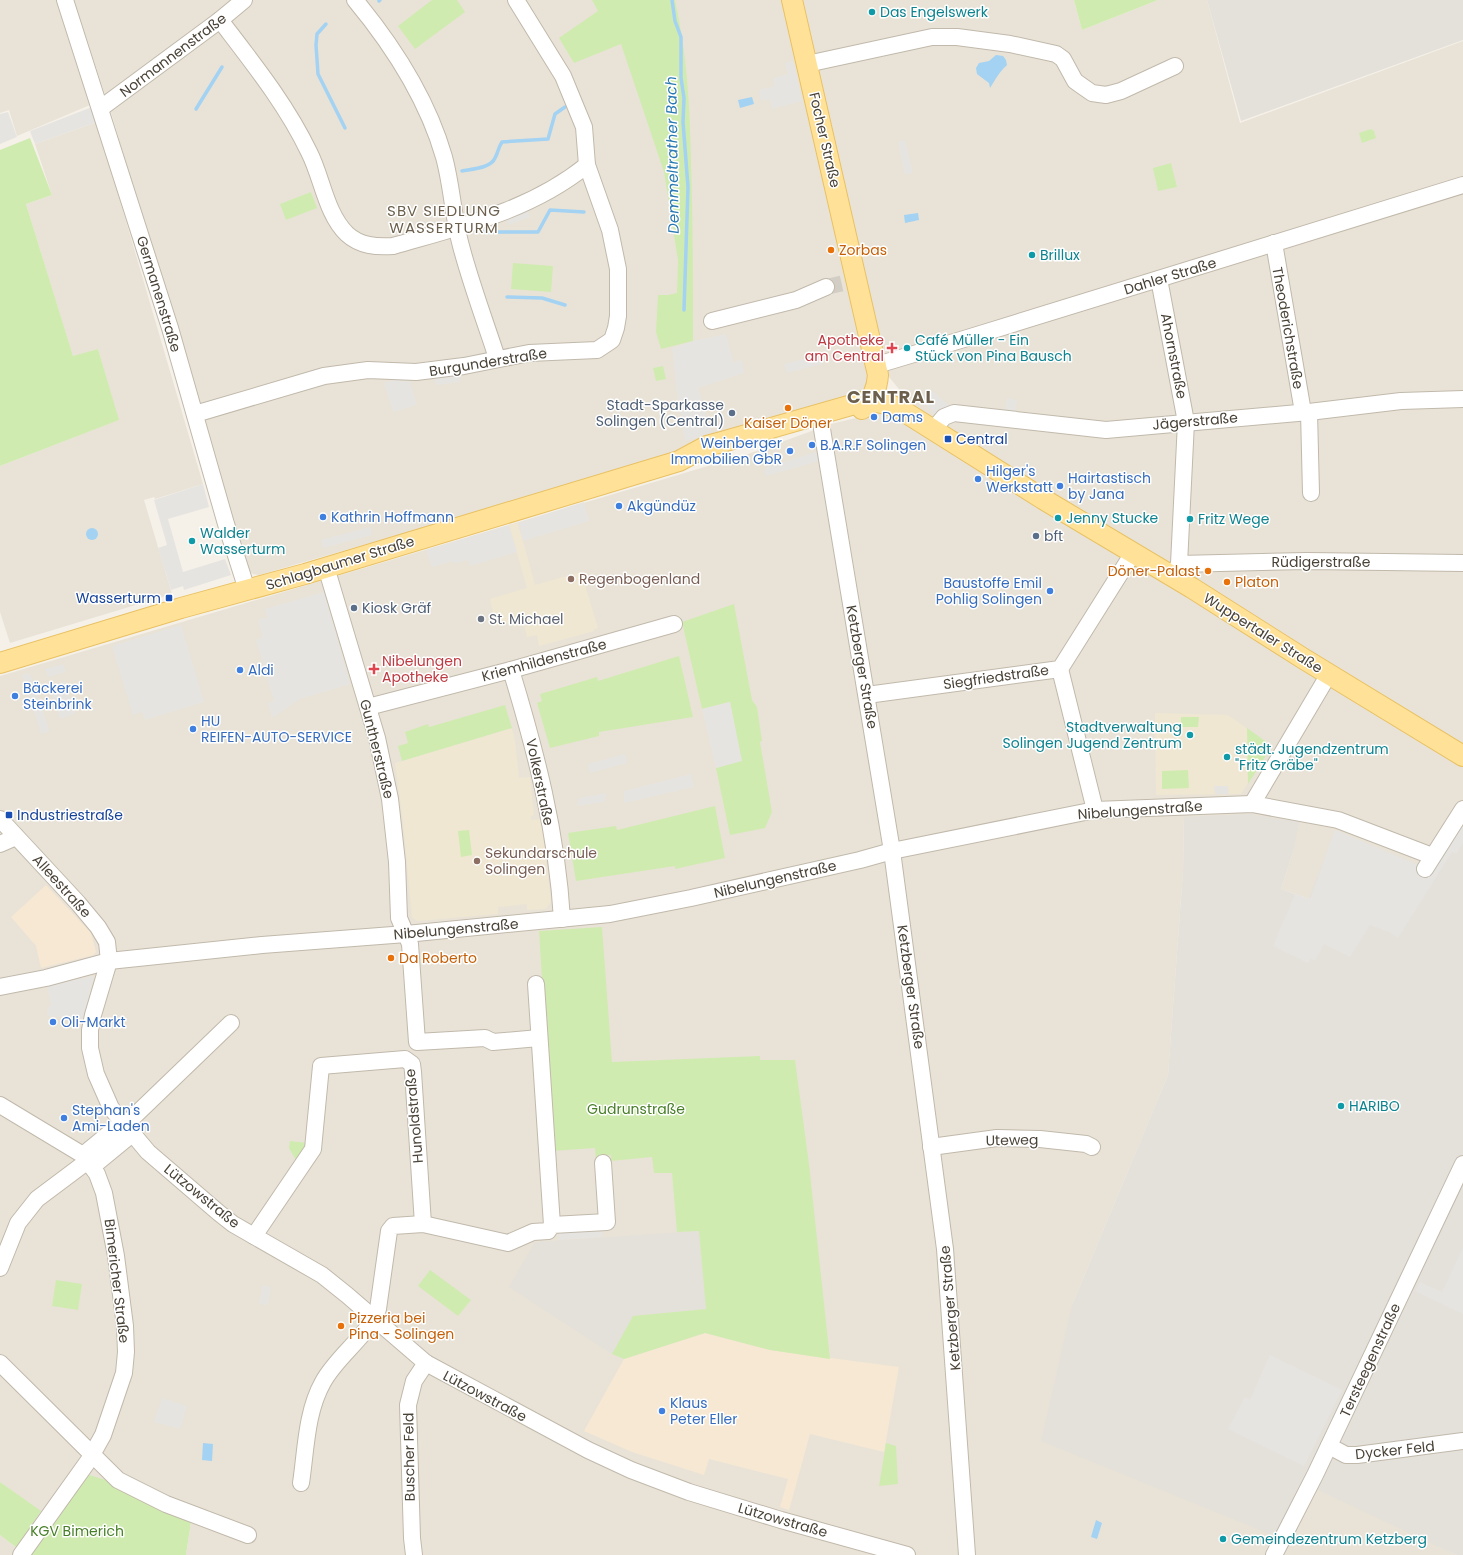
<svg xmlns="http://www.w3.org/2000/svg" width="1463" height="1555" font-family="Poppins,sans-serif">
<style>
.residential{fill:#e9e3d7;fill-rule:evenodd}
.commercial{fill:#f7e8d3}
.industrial{fill:#e4e0da}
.education{fill:#efe7d2}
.green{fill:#d0ebb0}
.parking{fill:#e6e4e0}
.water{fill:#a3d2f3}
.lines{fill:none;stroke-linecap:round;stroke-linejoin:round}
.stream{stroke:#a3d2f3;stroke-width:3.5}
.minor-tunnel{stroke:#d3cec5;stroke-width:16;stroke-dasharray:16 8;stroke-linecap:butt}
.minor-casing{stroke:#c1b9ab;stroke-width:18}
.major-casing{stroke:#e9c163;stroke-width:22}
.minor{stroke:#fff;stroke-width:16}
.major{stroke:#ffe298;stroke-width:20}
.culture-dot{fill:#0f9aa8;stroke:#fff;stroke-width:1.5}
.food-dot{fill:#e8710a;stroke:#fff;stroke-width:1.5}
.health-dot{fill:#e0444e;stroke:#fff;stroke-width:1.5}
.service-dot{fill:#5c6f8a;stroke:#fff;stroke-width:1.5}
.shop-dot{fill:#3f7fe0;stroke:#fff;stroke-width:1.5}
.transit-dot{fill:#1a4fb4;stroke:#fff;stroke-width:1.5}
.education-dot{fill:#8d6e63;stroke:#fff;stroke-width:1.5}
.worship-dot{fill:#6b7280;stroke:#fff;stroke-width:1.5}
.labels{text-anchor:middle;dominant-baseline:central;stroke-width:3;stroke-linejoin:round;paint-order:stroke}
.culture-label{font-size:14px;fill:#0d838f;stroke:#fff;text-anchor:start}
.street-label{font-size:14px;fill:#494237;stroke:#fff}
.food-label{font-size:14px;fill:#c56008;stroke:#fff;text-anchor:start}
.health-label{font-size:14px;fill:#be3a42;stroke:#fff;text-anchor:end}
.service-label{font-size:14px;fill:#4e5e75;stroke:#fff;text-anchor:start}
.shop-label{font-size:14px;fill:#366cbe;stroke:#fff;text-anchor:start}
.transit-label{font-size:14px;fill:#164399;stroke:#fff;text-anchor:start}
.education-label{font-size:14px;fill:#785e54;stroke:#fff;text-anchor:start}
.worship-label{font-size:14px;fill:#5b616d;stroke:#fff;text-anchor:start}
.park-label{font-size:14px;fill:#477e27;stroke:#fff}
.water-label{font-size:15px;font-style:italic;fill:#2978b2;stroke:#fff}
.neighbourhood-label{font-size:15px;letter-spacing:1px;fill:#6c604d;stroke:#fff}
.district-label{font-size:18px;font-weight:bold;letter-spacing:1px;fill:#6c604d;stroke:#fff}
</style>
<rect width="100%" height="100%" fill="#f5f1e9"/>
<g class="residential">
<path d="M0,0H56L90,105L17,136L9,110L0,113Z"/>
<path d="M74,0H784L871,380L866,394L412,531L259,575L253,574L246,569L242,563L114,122Z"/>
<path d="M803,0H1074L1082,30L1158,0H1207L1240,123L1463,41V818L1428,871L1335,830L1310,899L1281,889L1294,849L1184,817L1183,871L1168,1075L1072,1305L1310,1485L1457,1555H186L191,1522H54L0,1482V676L671,477L748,454L831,424L876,413H892L904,395L889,377L882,356L863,275ZM1228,715L1241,794H1204Z"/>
<path d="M97,122L203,484L155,499L154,497L144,500L172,594L10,643L0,612V466L118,420L98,349L73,357L26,204L52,195L35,144Z"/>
<path d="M0,1535L17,1548L25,1555H0Z"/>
</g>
<g class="commercial">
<path d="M46,885L91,933L96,952L94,955L41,968L36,946L11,917Z"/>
<path d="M705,1333L770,1350L899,1367L884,1452L810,1434L789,1510L780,1507L788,1479L709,1459L704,1475L632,1452L584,1431L624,1359Z"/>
</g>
<g class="industrial">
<path d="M1207,0H1463V40L1241,121Z"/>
<path d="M1250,814L1299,822L1294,849L1281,889L1309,899L1335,830L1418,865L1463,818V1555H1457L1430,1543L1310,1486L1282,1539L1041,1441L1072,1305L1168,1075L1183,871L1184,817Z"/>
<path d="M699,1231L706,1309L633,1316L612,1354L509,1287L535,1242Z"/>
</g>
<g class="education">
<path d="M518,523L535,585L581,572L598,628L594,629V631L539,646L537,635L527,637L524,624L514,627L513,622L496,626L490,599L527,588L509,525Z"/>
<path d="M1155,713L1228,715L1272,746L1241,794L1156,795Z"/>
<path d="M512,728L515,741L519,778L530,777L534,815L531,816V820L541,819L551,901L546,909L527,910V904L498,907V914L417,921L412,917L403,821L395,763Z"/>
</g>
<g class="green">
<path d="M432,0H457L465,12L415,49L398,26Z"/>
<path d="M592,0H675C687,53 690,107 691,161C693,221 693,281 693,341L661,349L656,332L658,295H668L677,293L678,260L664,172L621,44L574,63L559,38L598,11Z"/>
<path d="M1074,0H1158L1082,30Z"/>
<path d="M1371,129L1374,131L1376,138L1362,143L1359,133Z"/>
<path d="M30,138L52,195L26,204L73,356L98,349L119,420L0,466V150Z"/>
<path d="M1171,163L1177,187L1158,191L1153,168Z"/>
<path d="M311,192L317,208L286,220L280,204Z"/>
<path d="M513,263L553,266L551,292L511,289Z"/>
<path d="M663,366L666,379L656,381L653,368Z"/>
<path d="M734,604L752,700L757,707L762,741L760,742L772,812L765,828L730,835L716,768L741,760L730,702L702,709L682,622Z"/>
<path d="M679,656L693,717L599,732V736L550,748L537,703L542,701L540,694L597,677L598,681Z"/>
<path d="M505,705L512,728L402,761L398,746L408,743L405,732L428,724L429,727Z"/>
<path d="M1181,717H1199L1198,727H1181Z"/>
<path d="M1247,728L1272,746L1248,784Z"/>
<path d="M1188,770L1189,788L1162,789V771Z"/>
<path d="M715,806L725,858L675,869V866L576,881L568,833L616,826L617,830Z"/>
<path d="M469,830L472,855L461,857L458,831Z"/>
<path d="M602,927L612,1062L760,1056V1060H795L809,1164L830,1359L770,1350L705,1333L624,1359L612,1354L633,1316L706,1309L699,1231L677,1232L672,1173H654L652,1157L611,1161V1155L601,1156L596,1162L595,1148L552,1151L544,979H542L539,931Z"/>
<path d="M290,1141L308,1143L298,1164L289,1148Z"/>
<path d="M430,1270L471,1300L458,1316L418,1286Z"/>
<path d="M56,1280L82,1284L78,1310L52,1306Z"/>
<path d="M886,1443L896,1446L898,1484L879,1486Z"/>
<path d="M89,1475L116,1483L191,1522L186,1555H29Z"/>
<path d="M0,1482L41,1511L17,1548L0,1535Z"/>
</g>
<g class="parking">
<path d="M793,61L802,101L772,109L770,99L761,101L759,90L775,86L773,78L788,74L785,63Z"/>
<path d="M92,107L97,122L35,144L30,131Z"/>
<path d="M8,112L17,137L0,144V114Z"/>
<path d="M905,140L913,173L905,175L898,142Z"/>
<path d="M527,208L530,217L509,225L506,216Z"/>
<path d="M726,334L733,362L742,360L744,373L698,388L712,434L685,441L677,392L672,348L693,341Z"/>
<path d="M820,355L822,364L787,373L784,364Z"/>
<path d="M459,372L460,382L436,385L434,376Z"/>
<path d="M395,377L401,379L402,382L409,380L417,405L393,412L384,383L391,381Z"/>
<path d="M930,390L936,394L953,409L937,415L921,401Z"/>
<path d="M1007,398L1017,400L1014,418L1005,416Z"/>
<path d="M823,450L826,459L766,476L764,470L767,469V467Z"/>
<path d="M203,484L209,507L168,519L183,572L225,559L231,575L184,590L183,586L171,590L158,548L167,545L154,500Z"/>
<path d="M584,502L589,521L523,541L518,523Z"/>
<path d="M509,525L517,552L470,566L468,560L454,564L453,561L432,567L426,550Z"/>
<path d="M370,527L372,535L323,548L321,540Z"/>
<path d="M324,592L350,684L300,699L272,718L268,703L274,701L256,640L263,637L258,620L268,617L265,609Z"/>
<path d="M181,625L204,702L145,720L142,712L133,715L112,646Z"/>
<path d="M63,664L66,672L48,677L45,669Z"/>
<path d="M30,673L50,731L41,734L22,675Z"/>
<path d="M65,681L75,714L60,719L49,687Z"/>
<path d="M730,702L742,761L716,768L702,709Z"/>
<path d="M625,754L627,763L590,773L588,764Z"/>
<path d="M691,774L694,787L624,803V791Z"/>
<path d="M1214,786H1228L1229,794H1215Z"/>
<path d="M607,793L604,802L577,806L579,798Z"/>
<path d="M1463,812V843L1456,854L1452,852L1398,938L1389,932L1370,925L1350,957L1324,944L1315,961L1311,959L1308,963L1273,946L1295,894L1310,899L1335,830L1418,865Z"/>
<path d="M94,976L83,1019L47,1016L48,1007L51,1006L47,985Z"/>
<path d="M602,1227V1237L559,1240L558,1230Z"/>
<path d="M1463,1247V1314L1415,1291L1420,1282L1442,1292Z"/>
<path d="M262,1285L271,1287L268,1305L259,1304Z"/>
<path d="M1270,1355L1342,1390L1304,1466L1228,1429L1245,1397L1250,1400Z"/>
<path d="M162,1398L187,1406L180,1429L154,1422Z"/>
</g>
<g class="water">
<path d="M996,55L1003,56L1006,60L1007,65C1000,71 995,80 990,88L989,83L977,74L976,68L979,63L989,61Z"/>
<path d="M752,97L754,104L740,108L738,100Z"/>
<path d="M918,213L919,220L905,223L904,215Z"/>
<circle cx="92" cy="534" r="6"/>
<path d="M203,1443L213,1444L212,1461L202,1460Z"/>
<path d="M1096,1520L1102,1523L1097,1539L1091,1537Z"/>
</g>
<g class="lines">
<g class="stream">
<path d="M672,0L675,21L681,37V78L684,98L683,122L688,187L684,310"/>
<path d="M379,1L380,0"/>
<path d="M326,24L317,34L316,45L318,74L345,128"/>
<path d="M196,109L222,67"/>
<path d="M462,171C472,169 491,168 495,158C498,153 498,148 502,142L548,139L555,114L565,107"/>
<path d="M483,232H538L550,210L584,212"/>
<path d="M507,297L542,298L565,305"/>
</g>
<path class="minor-tunnel" d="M826,287L844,283"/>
<g class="minor-casing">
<g id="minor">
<path d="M65,0L170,328L226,524L247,590"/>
<path d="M355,0C394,47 427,98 444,157C452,186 453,217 461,246C471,284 485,321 497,358"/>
<path d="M220,20C252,62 286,104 309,152C322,177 326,214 347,234C360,246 376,247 393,246C462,226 530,211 587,165"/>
<path d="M807,64L932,37H957L1010,44L1056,54L1063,59L1075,81L1082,86L1092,93L1106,95L1121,91L1175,66"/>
<path d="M101,108L220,20L244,0"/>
<path d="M1274,243L1303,412"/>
<path d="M1159,279L1186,422L1179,564L1173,576"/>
<path d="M712,321L796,300L826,287"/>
<path d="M877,365L964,339L1463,185"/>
<path d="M1309,412L1311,493"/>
<path d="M195,414L324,376L368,370L416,372L464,366L529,353L597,350L612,340L616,328L618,316V269L610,230L587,165L584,127L563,76L516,0"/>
<path d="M821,423L892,851L945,1249L967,1555"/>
<path d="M933,430L944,417L954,413L1106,430L1309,412L1401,401L1463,399"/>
<path d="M1179,564L1307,561L1463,563"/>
<path d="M326,567L377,738L390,799L397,862L399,918L410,944L417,1042L485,1038L493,1042L539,1038"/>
<path d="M1060,669L1095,810"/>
<path d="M511,670C536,752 557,833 562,919"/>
<path d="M867,695L1060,669L1133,553"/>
<path d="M368,707L511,670L674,624"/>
<path d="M1252,804L1329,674"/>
<path d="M0,819L78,903L98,927L107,942L109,961L93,1015L90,1030V1048L96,1074L111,1108L148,1152L219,1213L233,1224L322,1275L347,1295L426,1363L588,1450L631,1470L689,1492L781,1520L907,1555"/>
<path d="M0,844L16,837"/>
<path d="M1425,869L1463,809"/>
<path d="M536,984L552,1225"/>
<path d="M0,987L46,978L109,961L262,945L406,934L610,914L691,898L860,860L892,851L1095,810L1252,804L1338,820L1432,856"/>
<path d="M0,1105L83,1155L97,1174L104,1193L116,1256L125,1326L126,1352L124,1373L103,1435L89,1460L21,1555"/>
<path d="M124,1126L231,1023"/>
<path d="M931,1147L997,1138L1040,1139L1086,1144L1092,1147"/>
<path d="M83,1155L122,1123"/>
<path d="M93,1166L132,1134"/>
<path d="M254,1236L313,1149L321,1066L405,1059L412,1064L413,1072L423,1224"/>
<path d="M0,1268L18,1223L37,1199L89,1160"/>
<path d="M0,1363L118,1480L166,1504L248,1535"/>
<path d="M1329,1446L1346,1455H1357L1463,1441"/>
<path d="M301,1483C306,1450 306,1412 323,1382C337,1356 369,1335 378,1309L389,1231L393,1226L423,1224L508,1243L533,1232L548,1231L552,1225L607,1222L603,1163"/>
<path d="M414,1555L412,1538L408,1405L414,1381L426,1363"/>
<path d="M1274,1555L1315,1475L1463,1164"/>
</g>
</g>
<g class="major-casing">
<g id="major">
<path d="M792,0L878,375C877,389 873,400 862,409"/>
<path d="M0,663L181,608L305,574L679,461L707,446L722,442L862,402C876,400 887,403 900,409L1043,499L1192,588L1304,659L1463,756"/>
</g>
</g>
<use href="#minor" class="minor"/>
<use href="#major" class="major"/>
</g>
<g class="culture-dot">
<circle cx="872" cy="12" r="4"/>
<circle cx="1032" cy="255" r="4"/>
<circle cx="907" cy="348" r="4"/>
<circle cx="1058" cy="518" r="4"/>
<circle cx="1190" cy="519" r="4"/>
<circle cx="192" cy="541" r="4"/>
<circle cx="1190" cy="735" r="4"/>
<circle cx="1227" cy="757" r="4"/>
<circle cx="1341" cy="1106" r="4"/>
<circle cx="1223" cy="1539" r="4"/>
</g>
<g class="food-dot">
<circle cx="831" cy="250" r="4"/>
<circle cx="788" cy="408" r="4"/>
<circle cx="1208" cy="571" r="4"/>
<circle cx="1227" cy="582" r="4"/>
<circle cx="391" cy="958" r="4"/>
<circle cx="341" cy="1326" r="4"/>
</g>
<g class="health-dot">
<path d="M890 342h4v4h4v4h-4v4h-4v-4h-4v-4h4z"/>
<path d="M372 663h4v4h4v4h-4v4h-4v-4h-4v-4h4z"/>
</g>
<g class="service-dot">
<circle cx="732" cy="413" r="4"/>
<circle cx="1036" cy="536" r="4"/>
<circle cx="354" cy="608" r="4"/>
</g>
<g class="shop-dot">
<circle cx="874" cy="417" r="4"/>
<circle cx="812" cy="445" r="4"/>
<circle cx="790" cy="451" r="4"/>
<circle cx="978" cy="479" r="4"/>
<circle cx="1060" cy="486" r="4"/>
<circle cx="619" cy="506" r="4"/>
<circle cx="323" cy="517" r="4"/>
<circle cx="1050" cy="591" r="4"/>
<circle cx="240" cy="670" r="4"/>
<circle cx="15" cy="696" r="4"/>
<circle cx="193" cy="729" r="4"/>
<circle cx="53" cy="1022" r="4"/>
<circle cx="64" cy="1118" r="4"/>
<circle cx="662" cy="1411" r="4"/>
</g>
<g class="transit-dot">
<rect x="944" y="435" width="8" height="8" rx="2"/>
<rect x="165" y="594" width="8" height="8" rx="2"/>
<rect x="5" y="811" width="8" height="8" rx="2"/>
</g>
<g class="education-dot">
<circle cx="571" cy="579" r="4"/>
<circle cx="477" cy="861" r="4"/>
</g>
<circle class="worship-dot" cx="481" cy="619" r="4"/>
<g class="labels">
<g class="culture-label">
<text x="880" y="12">Das Engelswerk</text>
<text x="1040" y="255">Brillux</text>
<text x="915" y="340">Café Müller - Ein<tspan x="915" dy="16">Stück von Pina Bausch</tspan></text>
<text x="1066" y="518">Jenny Stucke</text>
<text x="1198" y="519">Fritz Wege</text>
<text x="200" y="533">Walder<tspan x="200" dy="16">Wasserturm</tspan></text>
<text x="1182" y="727" text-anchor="end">Stadtverwaltung<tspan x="1182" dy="16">Solingen Jugend Zentrum</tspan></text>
<text x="1235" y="749">städt. Jugendzentrum<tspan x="1235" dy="16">"Fritz Gräbe"</tspan></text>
<text x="1349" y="1106">HARIBO</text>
<text x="1231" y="1539">Gemeindezentrum Ketzberg</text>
</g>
<g class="street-label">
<text transform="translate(173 55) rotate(-37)">Normannenstraße</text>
<text transform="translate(825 140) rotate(77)">Focher Straße</text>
<text transform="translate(1170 276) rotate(-17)">Dahler Straße</text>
<text transform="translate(159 294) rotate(73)">Germanenstraße</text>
<text transform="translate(1288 328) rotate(80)">Theoderichstraße</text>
<text transform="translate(1174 356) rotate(79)">Ahornstraße</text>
<text transform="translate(488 362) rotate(-9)">Burgunderstraße</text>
<text transform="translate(1195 421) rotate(-5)">Jägerstraße</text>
<text x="1321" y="562">Rüdigerstraße</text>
<text transform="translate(340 563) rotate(-17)">Schlagbaumer Straße</text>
<text transform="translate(1263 633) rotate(32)">Wuppertaler Straße</text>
<text transform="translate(544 660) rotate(-15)">Kriemhildenstraße</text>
<text transform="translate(862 667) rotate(80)">Ketzberger Straße</text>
<text transform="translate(996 677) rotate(-8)">Siegfriedstraße</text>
<text transform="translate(377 749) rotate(76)">Guntherstraße</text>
<text transform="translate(540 782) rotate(78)">Volkerstraße</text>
<text transform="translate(1140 810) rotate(-4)">Nibelungenstraße</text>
<text transform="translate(775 879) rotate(-13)">Nibelungenstraße</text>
<text transform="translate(62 886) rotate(48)">Alleestraße</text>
<text transform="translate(456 929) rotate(-5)">Nibelungenstraße</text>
<text transform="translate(911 987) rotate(82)">Ketzberger Straße</text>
<text transform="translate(414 1116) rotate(-95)">Hunoldstraße</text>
<text transform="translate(1012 1140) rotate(-1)">Uteweg</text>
<text transform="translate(202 1196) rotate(39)">Lützowstraße</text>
<text transform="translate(117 1281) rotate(83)">Bimericher Straße</text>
<text transform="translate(950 1308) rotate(-95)">Ketzberger Straße</text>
<text transform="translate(1370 1360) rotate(-65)">Tersteegenstraße</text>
<text transform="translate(485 1396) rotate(28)">Lützowstraße</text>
<text transform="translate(1395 1450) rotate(-6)">Dycker Feld</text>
<text transform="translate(409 1457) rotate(-91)">Buscher Feld</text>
<text transform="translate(783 1520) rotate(16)">Lützowstraße</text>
</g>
<g class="food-label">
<text x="839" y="250">Zorbas</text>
<text x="788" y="423" text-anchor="middle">Kaiser Döner</text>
<text x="1200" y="571" text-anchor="end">Döner-Palast</text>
<text x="1235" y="582">Platon</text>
<text x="399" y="958">Da Roberto</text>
<text x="349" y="1318">Pizzeria bei<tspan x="349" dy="16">Pina - Solingen</tspan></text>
</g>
<g class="health-label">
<text x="884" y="340">Apotheke<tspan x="884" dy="16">am Central</tspan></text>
<text x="382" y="661" text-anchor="start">Nibelungen<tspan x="382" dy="16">Apotheke</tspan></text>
</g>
<g class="service-label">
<text x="724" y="405" text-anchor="end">Stadt-Sparkasse<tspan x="724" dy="16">Solingen (Central)</tspan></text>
<text x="1044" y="536">bft</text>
<text x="362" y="608">Kiosk Gräf</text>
</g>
<g class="shop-label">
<text x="882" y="417">Dams</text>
<text x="782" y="443" text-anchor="end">Weinberger<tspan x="782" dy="16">Immobilien GbR</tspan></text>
<text x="820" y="445">B.A.R.F Solingen</text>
<text x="986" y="471">Hilger's<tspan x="986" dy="16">Werkstatt</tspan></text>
<text x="1068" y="478">Hairtastisch<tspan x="1068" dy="16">by Jana</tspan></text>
<text x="627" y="506">Akgündüz</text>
<text x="331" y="517">Kathrin Hoffmann</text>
<text x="1042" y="583" text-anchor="end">Baustoffe Emil<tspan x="1042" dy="16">Pohlig Solingen</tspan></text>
<text x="248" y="670">Aldi</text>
<text x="23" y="688">Bäckerei<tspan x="23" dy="16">Steinbrink</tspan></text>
<text x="201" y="721">HU<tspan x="201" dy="16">REIFEN-AUTO-SERVICE</tspan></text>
<text x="61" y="1022">Oli-Markt</text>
<text x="72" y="1110">Stephan's<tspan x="72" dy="16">Ami-Laden</tspan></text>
<text x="670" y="1403">Klaus<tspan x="670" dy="16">Peter Eller</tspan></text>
</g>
<g class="transit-label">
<text x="956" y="439">Central</text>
<text x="161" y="598" text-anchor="end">Wasserturm</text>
<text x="17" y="815">Industriestraße</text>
</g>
<g class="education-label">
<text x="579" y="579">Regenbogenland</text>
<text x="485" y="853">Sekundarschule<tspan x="485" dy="16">Solingen</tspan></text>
</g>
<g class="worship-label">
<text x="489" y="619">St. Michael</text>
</g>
<g class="park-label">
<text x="636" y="1109">Gudrunstraße</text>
<text x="77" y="1531">KGV Bimerich</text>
</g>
<g class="water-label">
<text transform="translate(672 155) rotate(-91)">Demmeltrather Bach</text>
</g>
<g class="neighbourhood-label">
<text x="444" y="210">SBV SIEDLUNG<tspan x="444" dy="17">WASSERTURM</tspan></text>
</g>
<g class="district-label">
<text x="891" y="396">CENTRAL</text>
</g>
</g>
</svg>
